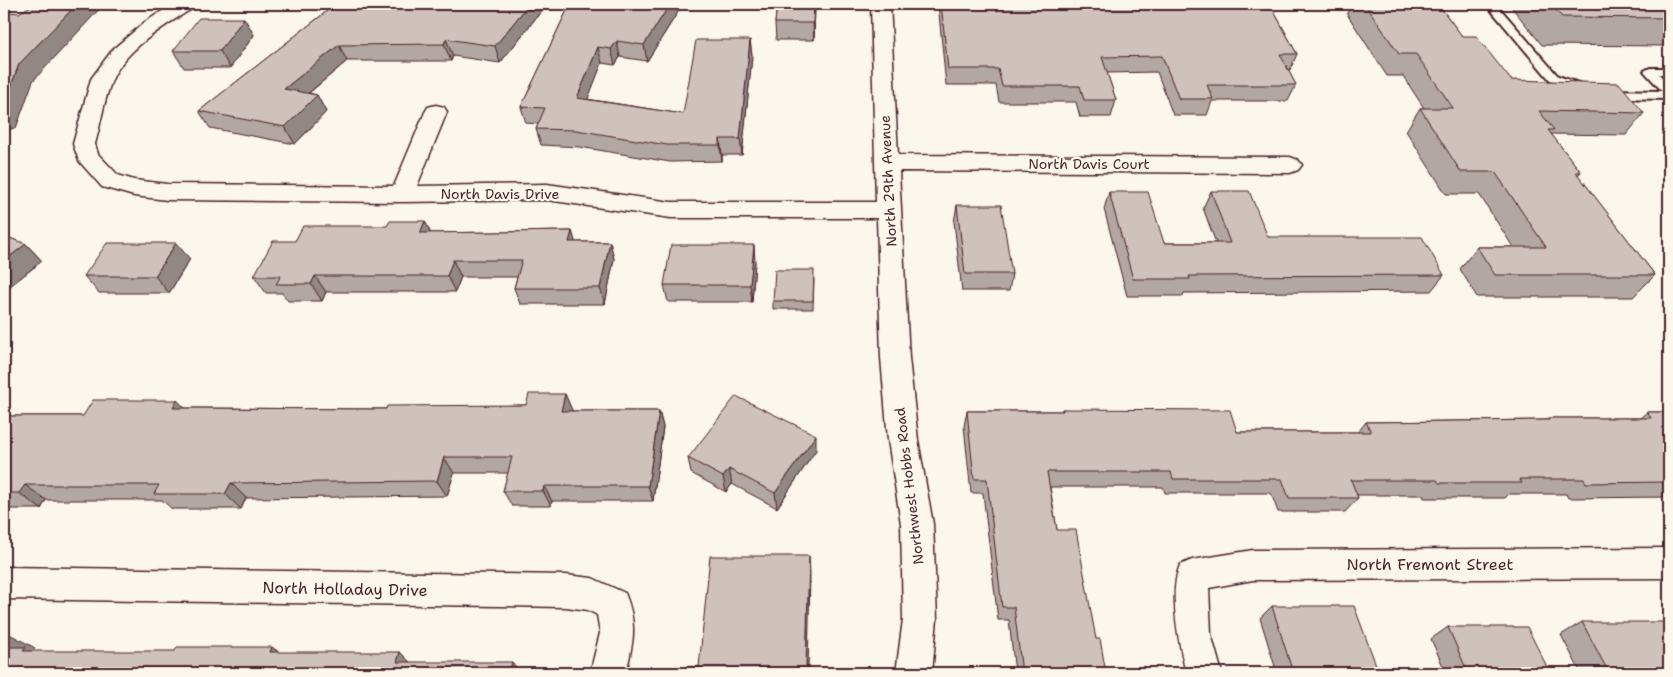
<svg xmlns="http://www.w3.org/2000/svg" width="1673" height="677" font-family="'Shantell Sans',sans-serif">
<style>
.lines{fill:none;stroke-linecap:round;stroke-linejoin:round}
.lane-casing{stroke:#4a1f2b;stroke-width:4}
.street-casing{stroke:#4a1f2b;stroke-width:3}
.lane{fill:#fbf7ec;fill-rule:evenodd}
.street{fill:#fbf7ec;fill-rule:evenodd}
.wall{fill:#b2a7a2;stroke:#4a1f2b}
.shaded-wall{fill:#918884;stroke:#4a1f2b}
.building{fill:#cfc2bc;stroke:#4a1f2b}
.labels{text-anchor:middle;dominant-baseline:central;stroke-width:4.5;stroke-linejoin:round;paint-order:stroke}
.street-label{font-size:14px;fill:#4a1f2b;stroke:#fbf7ec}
.near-street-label{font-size:16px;fill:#4a1f2b;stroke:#fbf7ec}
</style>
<rect width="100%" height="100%" fill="#fbf7ec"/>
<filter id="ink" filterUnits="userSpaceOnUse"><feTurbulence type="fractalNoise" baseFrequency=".02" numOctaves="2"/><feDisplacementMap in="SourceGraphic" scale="10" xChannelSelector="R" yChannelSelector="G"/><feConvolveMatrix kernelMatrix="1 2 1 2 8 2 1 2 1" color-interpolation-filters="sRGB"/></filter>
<g filter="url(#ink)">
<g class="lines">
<g class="lane-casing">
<g id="lane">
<path d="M1486,4H1496L1558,76L1587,86L1589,88L1587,90H1579L1550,80Z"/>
<path d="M1650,68H1669V74H1659L1669,85V99L1608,98L1602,94L1608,90L1662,91L1644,71Z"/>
</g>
</g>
<g class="street-casing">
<g id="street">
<path d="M173,4H196L193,8C166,25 125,49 112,80C104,100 101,123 95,144L98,154L118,175L134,180L167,184L394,186L425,112L428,107L436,105L444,107L447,112L417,186L547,184L671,202H876L871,4H890L898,155L1290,157L1298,160L1302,165L1298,170L1290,173L899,171L909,358L918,440L933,524L937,619L932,673H896L903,619L901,524L888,440L881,358L877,218H671L547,200L402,202L167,200L134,196L102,187L79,161L73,144L91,79L113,49L145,22Z"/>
<path d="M1669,548V578L1253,580L1209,588L1211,634L1222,673H1186C1179,644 1168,593 1180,565L1192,560L1253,550Z"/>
<path d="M4,567L566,575L592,578L625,593C638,624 633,643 626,673H590L600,633L597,615L588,610L566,607L4,599Z"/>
</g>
</g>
<use href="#lane" class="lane"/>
<use href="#street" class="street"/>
</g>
<g class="wall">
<path d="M336,4H547L500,63L453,56L451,61H347L309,93L317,95L326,112L295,144L210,128L199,111Z"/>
<path d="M570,4H683L647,61L620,57L615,65L602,63L587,99L683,114L750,40L752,56L742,155H722V161L670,162L580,147L541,145L536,129L538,124L526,123L521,107Z"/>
<path d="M777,4H815L814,40H776L775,23Z"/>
<path d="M938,4H1270L1297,54L1290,70H1288L1296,85L1288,101H1212L1207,115H1173L1157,72L1107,73L1116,100L1111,117H1080L1076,102H999L996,85H946Z"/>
<path d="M1351,4H1438L1462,36L1511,80L1644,113L1626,135L1551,134L1581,172L1578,175L1655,275L1633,297H1477L1460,269L1477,247H1513L1479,194H1446L1406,131L1420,108H1424L1403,76H1387L1347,14Z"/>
<path d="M1509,4H1669V46L1542,45Z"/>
<path d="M244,18L254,35L230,68H184L173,51Z"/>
<path d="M1211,191L1268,237L1444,275L1431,291L1184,293L1183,296H1127L1104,209L1109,192L1164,243H1216L1203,208Z"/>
<path d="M957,205L1012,274L1009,291H962L954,222Z"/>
<path d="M572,231L575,242H610L614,259L605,304H520L514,288L517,277H461L455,292H326L322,301H288L282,293H266L254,276L295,241L430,233Z"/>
<path d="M4,236L26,244L42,261L10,286L4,284Z"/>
<path d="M190,259L169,293H99L84,276Z"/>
<path d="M755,262L752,302H668L664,285Z"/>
<path d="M814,279L813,309H773V301Z"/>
<path d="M565,394L572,411H659L663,427L653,501H552L551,506H512L503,491L508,473H454L447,496L246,498L241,509H172L162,500H46L41,509H4V416H83L185,408L386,409L526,405Z"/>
<path d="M1062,409L1237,432H1358L1366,422L1545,420L1548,418H1640L1647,412H1669V497L1568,498L1566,494H1509L1505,498H1424L1423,495H1357L1358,498L1345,512H1278L1271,493H1165L1163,487H1050L1057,530L1096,639L1106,673H1015L1009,620H998L983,493H971L964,426L967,411H1062Z"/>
<path d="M816,450L777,508L732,484L726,492L691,473L688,458Z"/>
<path d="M1272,606L1379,673H1277L1260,618Z"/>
<path d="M1582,622L1669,673H1581L1561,635Z"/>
<path d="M1448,627L1550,673H1446L1431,639Z"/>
</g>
<g class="shaded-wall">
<path d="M77,4H104L33,81L16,128L4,130V105L19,64Z"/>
<path d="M529,4H547L500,63L495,46Z"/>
<path d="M670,4H683L647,61L644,45Z"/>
<path d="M814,4H815L814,40L813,23Z"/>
<path d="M244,18L254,35L230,68L220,51Z"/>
<path d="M446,39L453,56L451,61L444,44Z"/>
<path d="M750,40L752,56L742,155L740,139Z"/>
<path d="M617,41L620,57L615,65L611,49Z"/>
<path d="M339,45L347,61L293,106L284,89Z"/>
<path d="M598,47L602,63L582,114L577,98Z"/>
<path d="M317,95L326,112L295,144L285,127Z"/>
<path d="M720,139L722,155V161L720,145Z"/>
<path d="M425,221L433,238L420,233Z"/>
<path d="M572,231L577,248L569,242Z"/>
<path d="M610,242L614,259L605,304L600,288Z"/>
<path d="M176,243L190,259L169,293L155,276Z"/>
<path d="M26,244L42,261L10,286L4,280V261Z"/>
<path d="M754,245L755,262L752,302L750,285Z"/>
<path d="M453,260L461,277L455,292L447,276Z"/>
<path d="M315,276L326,292L322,301L311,284Z"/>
<path d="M565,394L572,410L568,427L561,411Z"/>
<path d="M177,400L193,416L173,408Z"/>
<path d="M659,411L663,427L653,501L648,486Z"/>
<path d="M816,435V450L777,508L775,493Z"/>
<path d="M444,457L454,473L447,496L437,481Z"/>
<path d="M729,469L732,484L726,492L723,477Z"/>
<path d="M231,483L246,498L241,509L225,494Z"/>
<path d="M25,485L46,500L41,509L19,493Z"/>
<path d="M544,486L552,501L551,506L543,491Z"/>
<path d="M809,556L810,574L808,673L806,667Z"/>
<path d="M4,631L35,648L33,651L57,663L4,652Z"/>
<path d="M272,647L294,663L270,652Z"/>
<path d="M400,652L417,669L397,662Z"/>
<path d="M512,662L521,673H509Z"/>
</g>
<g class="building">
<path d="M34,4H77L19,64L4,105V16L8,12L19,13Z"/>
<path d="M336,4H529L495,46L446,39L444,44L339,45L284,89L317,95L285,127L199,111Z"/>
<path d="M570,4H670L644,45L617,41L611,49L598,47L577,98L683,114L696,40H750L740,139H720V145H667L576,130L536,129L545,108L521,107Z"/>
<path d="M777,4H814L813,23H775Z"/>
<path d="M941,4H1270L1297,54H1280L1296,85H1207L1213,99H1179L1162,56L1102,57L1116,100H1084L1080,86H1002L998,69H948Z"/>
<path d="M1365,4H1438L1462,36H1476L1511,80L1619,83L1644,113L1539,111L1554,130H1548L1581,172H1576L1655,275H1495L1477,247H1546L1495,172H1461L1420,108H1453L1416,54H1399Z"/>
<path d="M1550,4H1669V18L1562,17Z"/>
<path d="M199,18H244L220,51H173Z"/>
<path d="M1211,191H1249L1268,237H1422L1444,275L1189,276L1190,279H1133L1109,192H1148L1164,243H1230Z"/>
<path d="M957,205H1001L1012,274H965Z"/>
<path d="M390,221H425L420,233L572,231L569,242H610L600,288H514L522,260H453L447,276H315L311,284H276L281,276H254L273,241H295L303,226H387Z"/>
<path d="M4,236L26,244L4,261Z"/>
<path d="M107,243H176L155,276H84Z"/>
<path d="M671,245H754L750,285H664Z"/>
<path d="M775,270H814L813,301H773Z"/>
<path d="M529,394H565L561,411H659L648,486H544L543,491H503L512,457H444L437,481L231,483L225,494H154L159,485H25L19,493H4V416H83L93,400H177L173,408L386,409L387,406L526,405Z"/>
<path d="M736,396L816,435L775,493L729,469L723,477L688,458Z"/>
<path d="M1062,409L1230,410L1237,432H1371L1366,422L1549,420L1548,418H1651L1647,412H1669V482L1586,483L1584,479H1519L1522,483H1439L1437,480H1351L1358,498H1289L1282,479H1173L1171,472H1047L1057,530H1076L1096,639H1100L1106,673H1022L1014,607H1002L987,479H974L967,411H1063Z"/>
<path d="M710,556H809L806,667H808V673H685L686,667H699Z"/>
<path d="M1272,606H1354L1379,673H1293Z"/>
<path d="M1582,622H1669V673H1609Z"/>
<path d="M1448,627H1527L1550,673H1468Z"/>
<path d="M4,647H26L23,651H175L177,647H272L270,652H400L397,662H512L509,673H4Z"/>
</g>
</g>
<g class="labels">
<g class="street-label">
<text x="1089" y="164">North Davis Court</text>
<text transform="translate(888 181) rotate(-93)">North 29th Avenue</text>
<text x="500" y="194">North Davis Drive</text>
<text transform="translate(909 486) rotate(-97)">Northwest Hobbs Road</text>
</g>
<g class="near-street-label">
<text x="1430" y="564">North Fremont Street</text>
<text transform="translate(345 589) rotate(1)">North Holladay Drive</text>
</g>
</g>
<rect width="1673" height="677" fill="none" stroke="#fbf7ec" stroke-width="20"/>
<rect x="10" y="10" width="1653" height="657" fill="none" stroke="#4a1f2b" stroke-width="2" filter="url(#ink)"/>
</svg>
